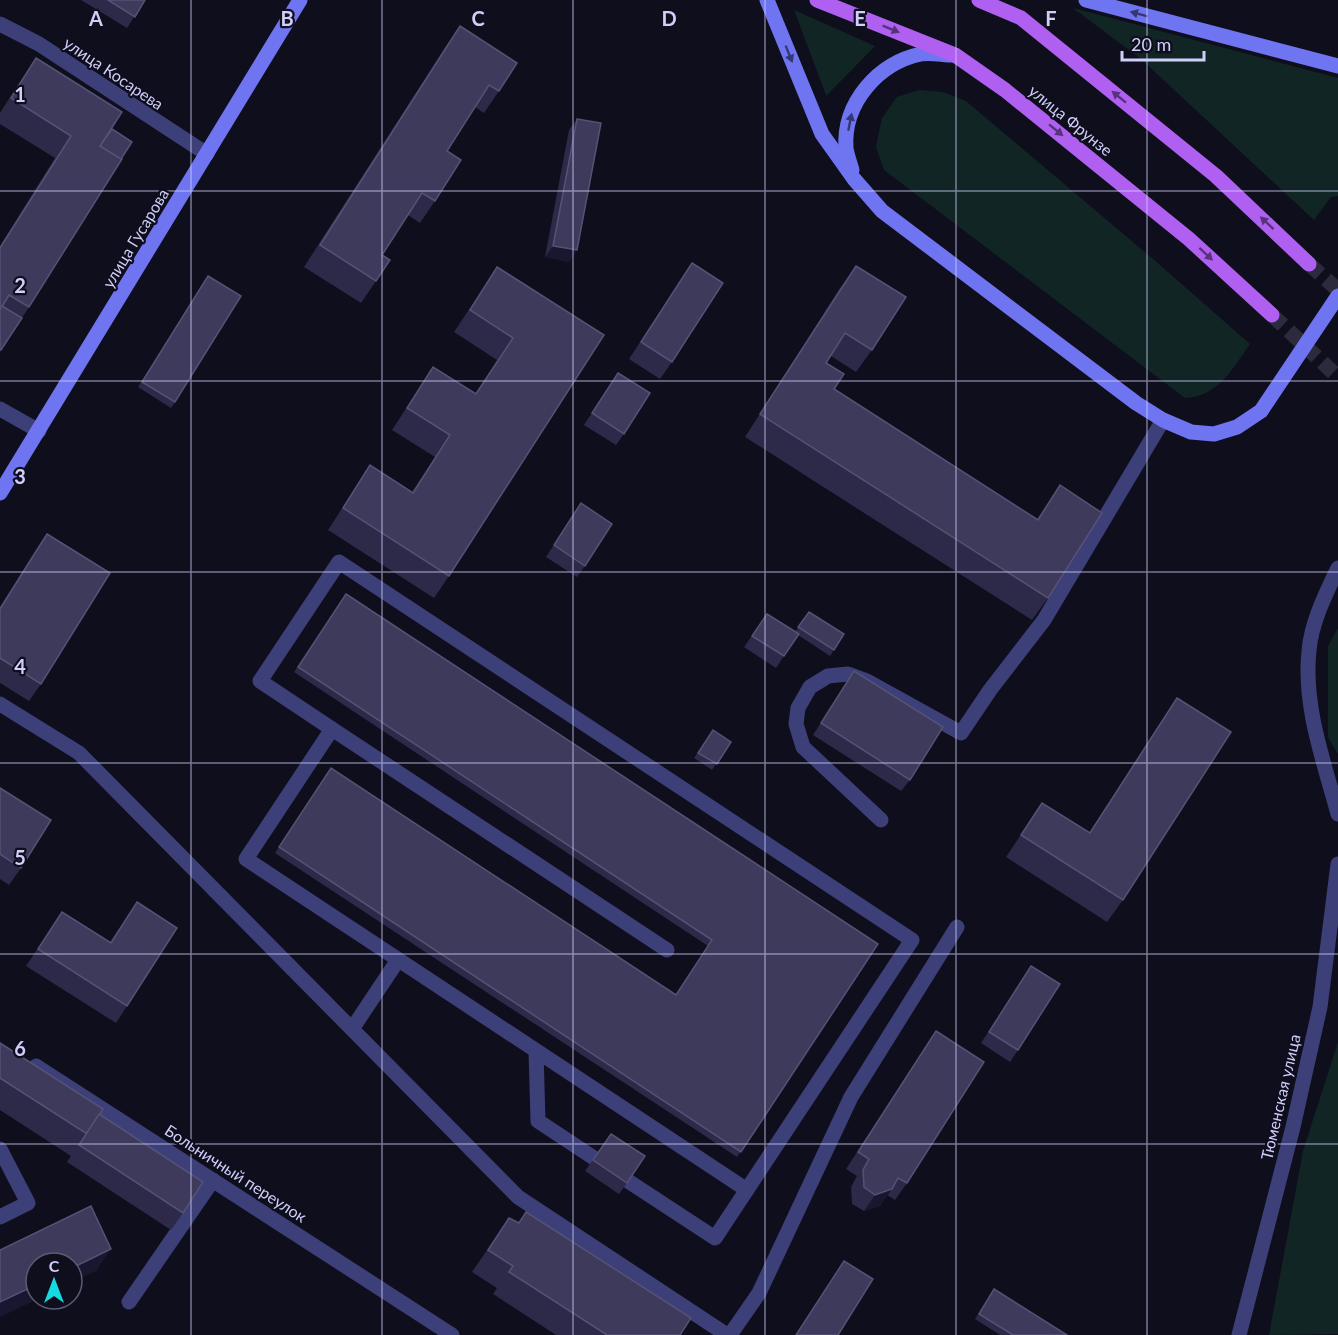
<svg xmlns="http://www.w3.org/2000/svg" width="1338" height="1335" font-family="Lato,sans-serif">
<style>
.green{fill:#112624}
.lines{fill:none;stroke-linecap:round;stroke-linejoin:round}
.primary-tunnel{stroke:#2c2b3e;stroke-width:15;stroke-dasharray:15 8;stroke-linecap:butt}
.service{stroke:#3d3f78;stroke-width:15}
.minor{stroke:#3d3f78;stroke-width:15}
.secondary{stroke:#6f75f1;stroke-width:15}
.primary{stroke:#b060f0;stroke-width:15}
.wall{fill:#2c2949}
.shaded-wall{fill:#191630}
.building{fill:#3e3a5c;stroke:#555275;stroke-width:1.5}
.oneway{fill:#353772}
.oneway2{fill:#57337c}
.grid{fill:none;stroke:#d0cffa;stroke-width:1.5;stroke-opacity:0.55}
.labels{text-anchor:middle;dominant-baseline:central;stroke-width:4.5;stroke-linejoin:round;paint-order:stroke}
.street-label{font-size:16px;fill:#d0cffa;stroke:#0f0e1d}
.grid-label{font-size:20px;text-anchor:middle;font-weight:bold;fill:#d0cffa;stroke:#0f0e1d;stroke-width:4.5;stroke-linejoin:round;paint-order:stroke}
</style>
<rect width="100%" height="100%" fill="#0f0e1d"/>
<g class="green">
<path d="M1073,8L1338,78V196L1331,197L1314,220L1141,59Z"/>
<path d="M794,10L875,46L826,96V95Z"/>
<path d="M919,90L943,92L966,101L1153,259L1250,344C1232,369 1219,396 1185,398L884,170L876,147L882,118L897,97Z"/>
<path d="M1338,628V754L1328,737V646Z"/>
<path d="M1338,1042V1334L1269,1335L1303,1151Z"/>
</g>
<g class="lines">
<g class="primary-tunnel">
<path d="M1309,264L1338,290"/>
<path d="M1272,315L1338,377"/>
</g>
<g class="service">
<path d="M0,704L79,753L518,1197L727,1335"/>
<path d="M332,729L667,950"/>
<path d="M881,820L803,747L796,724L798,708L810,687L828,676L848,674L867,681L961,733L990,690L1044,620L1163,420"/>
<path d="M352,1029L398,960"/>
<path d="M536,1051L538,1121L594,1158"/>
<path d="M0,1149L28,1203L0,1217"/>
<path d="M628,1181L715,1238L912,940L339,562L260,681L332,729L246,859L747,1190"/>
<path d="M129,1302L213,1180"/>
<path d="M730,1335L759,1293L851,1097L957,927"/>
</g>
<g class="minor">
<path d="M0,24L39,44L207,154"/>
<path d="M0,409L39,431"/>
<path d="M1338,568C1326,593 1311,623 1309,651C1303,706 1324,762 1338,814"/>
<path d="M36,1066L452,1335"/>
<path d="M1239,1335L1293,1127L1320,1007L1338,864"/>
</g>
<g class="secondary">
<path d="M767,0L822,134L854,179L882,211L1136,403L1163,420L1191,432L1214,434L1237,427L1261,411L1338,296"/>
<path d="M1086,0L1338,66"/>
<path d="M852,170C850,163 847,155 846,148C843,103 878,63 921,54C931,52 943,55 953,55"/>
<path d="M0,493L300,0"/>
</g>
<g class="primary">
<path d="M817,0L955,55L1005,90L1189,239L1272,315"/>
<path d="M979,0L1021,18L1216,176L1309,264"/>
</g>
</g>
<g class="wall">
<path d="M81,0H145L127,28Z"/>
<path d="M460,26L499,91L484,113L475,107L447,151L435,201L420,223L408,215L382,255L376,281L361,303L304,267L444,49Z"/>
<path d="M36,58L112,128L29,307L0,352V246L55,158L0,124V113L21,80Z"/>
<path d="M577,119V250L569,262L545,257L569,130Z"/>
<path d="M692,263L672,362L660,379L629,359Z"/>
<path d="M856,266L872,350L856,372L831,356L826,363L834,389L1037,519L1060,485L1048,598L1032,620L745,437L840,288Z"/>
<path d="M497,267L604,335L449,576L434,598L328,530L370,465L412,492L435,457L392,430L433,367L475,394L497,360L454,332Z"/>
<path d="M204,282L175,402L171,408L138,387Z"/>
<path d="M618,373L624,434L616,445L584,425Z"/>
<path d="M581,503L585,566L577,577L546,557Z"/>
<path d="M47,534L41,684L29,701L0,683V607L35,551Z"/>
<path d="M346,594L878,944L737,1157L275,853L331,768L676,995L708,946L294,672Z"/>
<path d="M809,612L844,634L830,656L798,635L776,668L744,647L767,614L795,632Z"/>
<path d="M854,671L910,780L901,791L813,735Z"/>
<path d="M1177,698L1123,900L1107,922L1006,857L1042,803L1089,833L1162,720Z"/>
<path d="M713,730L731,742L712,770L694,758Z"/>
<path d="M0,788L21,868L9,885L0,879Z"/>
<path d="M137,902L127,1006L116,1023L26,966L62,912L110,942Z"/>
<path d="M1031,966L1018,1050L1010,1062L981,1043Z"/>
<path d="M936,1031L907,1183L895,1200L887,1195L880,1206L864,1211L852,1204L851,1187L857,1176L846,1169Z"/>
<path d="M0,1043L99,1114L183,1213L171,1230L67,1162L71,1156L0,1110Z"/>
<path d="M611,1134L627,1183L619,1194L585,1171Z"/>
<path d="M526,1212L680,1335H556L493,1294L497,1288L472,1272L509,1218L518,1223Z"/>
<path d="M990,1295L1067,1335H1000L975,1319Z"/>
</g>
<g class="shaded-wall">
<path d="M553,246L577,250L569,262L545,257Z"/>
<path d="M892,1189L880,1206L864,1211L875,1195Z"/>
<path d="M111,1249L96,1271L72,1282V1268Z"/>
<path d="M36,1285V1299H38L0,1317V1302Z"/>
</g>
<g class="building">
<path d="M108,0H145L135,17Z"/>
<path d="M460,26L517,63L499,91L489,85L447,151L461,160L435,201L422,193L382,255L390,260L376,281L320,245Z"/>
<path d="M36,58L122,112L100,146L122,159L29,307L9,295L0,310V248L71,136L11,98Z"/>
<path d="M577,119L601,123L577,250L553,246Z"/>
<path d="M112,129L132,142L121,159L100,146Z"/>
<path d="M692,263L723,283L672,362L641,342Z"/>
<path d="M856,266L906,297L872,350L845,333L826,363L844,374L834,389L1038,520L1060,485L1102,513L1048,598L760,414Z"/>
<path d="M497,267L604,335L449,576L343,508L370,465L413,493L450,435L407,408L433,367L476,394L513,338L470,310Z"/>
<path d="M208,276L241,296L175,402L142,382Z"/>
<path d="M2,306L22,318L1,350H0V310Z"/>
<path d="M618,373L650,393L624,434L592,413Z"/>
<path d="M581,503L612,524L585,566L554,545Z"/>
<path d="M47,534L110,573L41,684L0,658V609Z"/>
<path d="M346,594L878,944L741,1152L279,847L331,768L676,995L712,940L298,667Z"/>
<path d="M809,612L844,634L834,650L798,627Z"/>
<path d="M767,614L799,634L784,656L752,636Z"/>
<path d="M854,671L943,727L910,780L821,723Z"/>
<path d="M1177,698L1231,732L1123,900L1021,835L1042,803L1090,833Z"/>
<path d="M713,730L731,742L717,764L698,753Z"/>
<path d="M0,788L51,820L21,868L0,854Z"/>
<path d="M137,902L177,928L127,1006L38,949L62,912L111,943Z"/>
<path d="M1031,966L1060,984L1018,1050L989,1032Z"/>
<path d="M936,1031L984,1062L907,1183L898,1178L892,1189L875,1195L864,1187L863,1170L869,1159L858,1152Z"/>
<path d="M0,1043L103,1109L87,1134L0,1078Z"/>
<path d="M99,1114L203,1182L183,1213L79,1145Z"/>
<path d="M611,1134L645,1156L627,1183L593,1160Z"/>
<path d="M91,1206L111,1249L72,1268V1263H36V1285L0,1302V1250Z"/>
<path d="M526,1212L691,1318L680,1335H607L509,1272L513,1266L488,1250L509,1218L519,1223Z"/>
<path d="M844,1261L873,1279L838,1335H796Z"/>
<path d="M994,1289L1067,1335H1013L979,1314Z"/>
</g>
<defs><path id="oneway-solid" d="M-6-.8H1V-3.2L6.5 0L1 3.2V.8H-6Z" transform="scale(1.5)"/></defs>
<g class="oneway">
<use href="#oneway-solid" transform="translate(1139 14) rotate(-165)"/>
<use href="#oneway-solid" transform="translate(789 54) rotate(68)"/>
<use href="#oneway-solid" transform="translate(850 122) rotate(-79)"/>
</g>
<g class="oneway2">
<use href="#oneway-solid" transform="translate(891 29) rotate(22)"/>
<use href="#oneway-solid" transform="translate(1119 97) rotate(-141)"/>
<use href="#oneway-solid" transform="translate(1056 130) rotate(39)"/>
<use href="#oneway-solid" transform="translate(1267 223) rotate(-137)"/>
<use href="#oneway-solid" transform="translate(1206 254) rotate(43)"/>
</g>
<path class="grid" d="M191,0V1335M382,0V1335M573,0V1335M765,0V1335M956,0V1335M1147,0V1335M0,191H1338M0,381H1338M0,572H1338M0,763H1338M0,954H1338M0,1144H1338"/>
<g class="labels">
<g class="street-label">
<text transform="translate(114 73) rotate(34)">улица Косарева</text>
<text transform="translate(1071 120) rotate(39)">улица Фрунзе</text>
<text transform="translate(135 238) rotate(-59)">улица Гусарова</text>
<text transform="translate(1280 1097) rotate(-77)">Тюменская улица</text>
<text transform="translate(236 1173) rotate(33)">Больничный переулок</text>
</g>
</g>
<g class="grid-label">
<text x="96" y="26">A</text>
<text x="287" y="26">B</text>
<text x="478" y="26">C</text>
<text x="669" y="26">D</text>
<text x="860" y="26">E</text>
<text x="1051" y="26">F</text>
<text x="20" y="102">1</text>
<text x="20" y="293">2</text>
<text x="20" y="484">3</text>
<text x="20" y="674">4</text>
<text x="20" y="865">5</text>
<text x="20" y="1056">6</text>
</g>
<g transform="translate(54 1281)"><circle r="28" fill="#0f0e1d" stroke="#5c5b75" stroke-width="1.5"/>
<path d="M0-4.5L10 22L0 15L-10 22Z" fill="#15dae0"/>
<text y="-9" font-size="16" font-weight="bold" text-anchor="middle" fill="#d0cffa">С</text>
</g>
<path d="M1122 51v9h82v-9" fill="none" stroke="#d0cffa" stroke-width="3"/>
<text x="1131" y="51" font-size="18" fill="#d0cffa" stroke="#0f0e1d" stroke-width="4.5" paint-order="stroke">20 m</text>
</svg>
